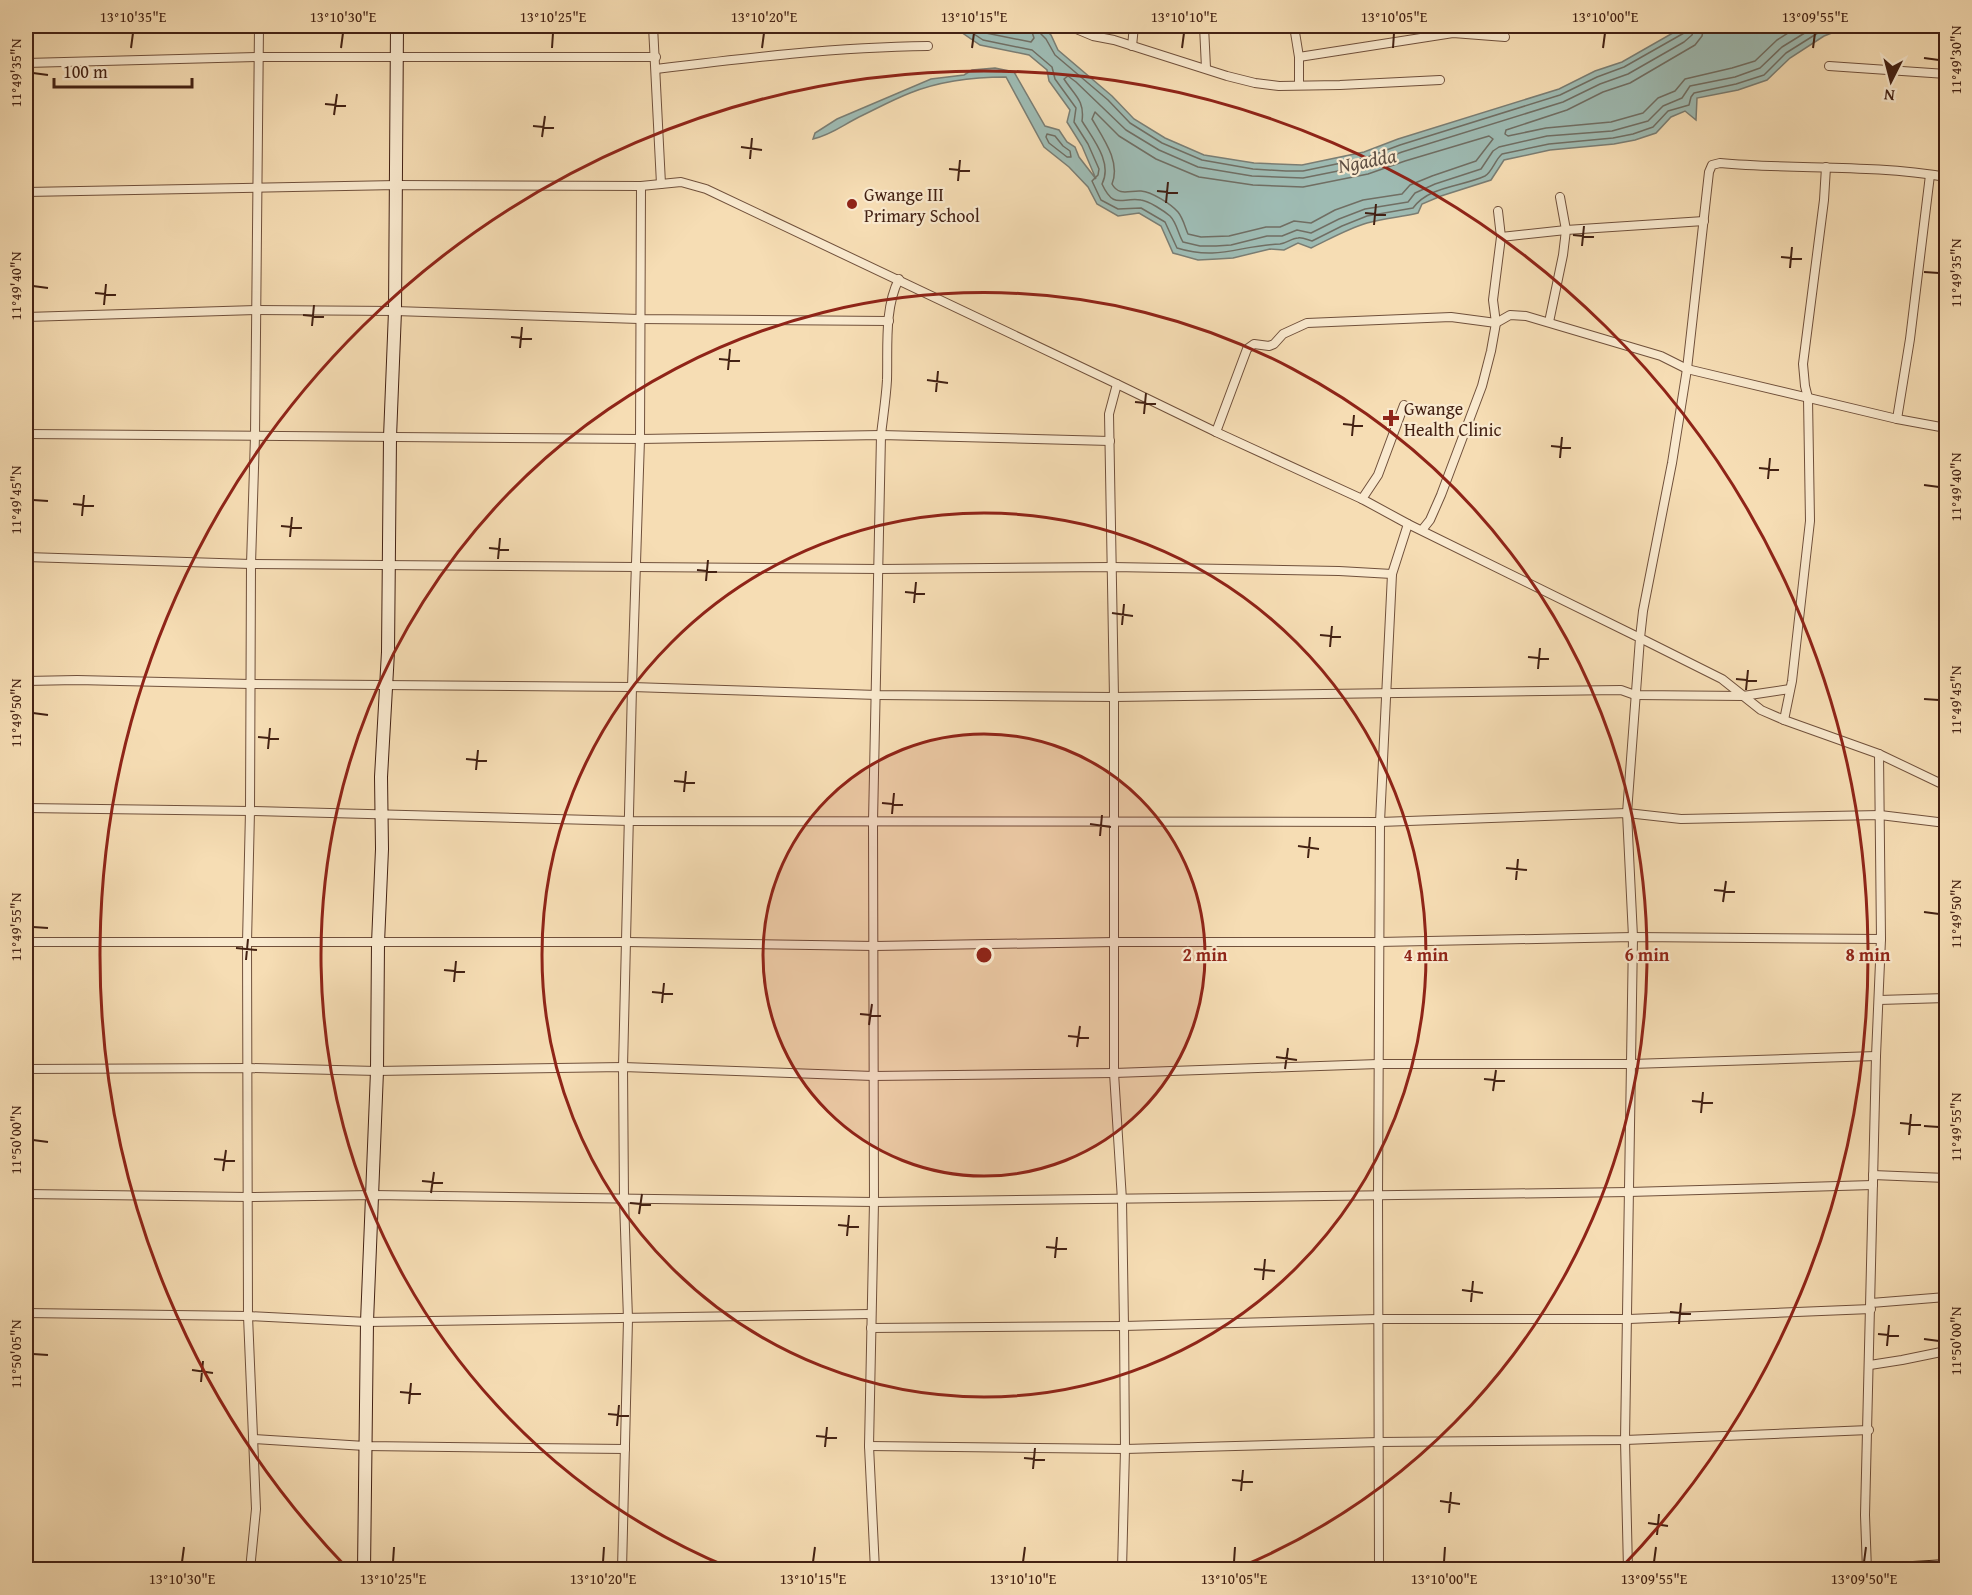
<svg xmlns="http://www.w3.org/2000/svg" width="1972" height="1595" font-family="'Gentium Book Plus',serif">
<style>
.water{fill:#9ebbb3;stroke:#7a7d73;stroke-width:1.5}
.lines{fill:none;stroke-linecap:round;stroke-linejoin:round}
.shore{stroke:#706e63;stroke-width:1.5}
.street-casing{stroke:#70503b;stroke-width:10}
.secondary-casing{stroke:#432113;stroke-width:14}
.street{stroke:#f9e9ce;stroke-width:8}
.secondary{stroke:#f9e9ce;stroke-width:12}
.ticks{fill:none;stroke:#432113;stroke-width:2}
.ring{fill:none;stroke:#8f2418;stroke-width:3}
.poi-dot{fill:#8f2418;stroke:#f9e9ce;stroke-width:2}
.labels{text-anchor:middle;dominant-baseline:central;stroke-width:4.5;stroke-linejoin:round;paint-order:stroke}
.poi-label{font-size:18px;fill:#432113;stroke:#f9e9ce;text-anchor:start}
.water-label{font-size:20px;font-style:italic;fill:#5e4f43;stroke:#f9e9ce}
.centre{fill:#8f2418;stroke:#f9e9ce;stroke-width:3}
.ring-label{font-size:18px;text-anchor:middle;font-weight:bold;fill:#8f2418;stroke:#f9e9ce;stroke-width:4.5;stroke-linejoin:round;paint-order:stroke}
.neatline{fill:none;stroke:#432113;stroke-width:2}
.ticks-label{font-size:15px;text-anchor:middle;fill:#432113}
</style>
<rect width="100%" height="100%" fill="#f6ddb4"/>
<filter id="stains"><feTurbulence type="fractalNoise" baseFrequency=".00333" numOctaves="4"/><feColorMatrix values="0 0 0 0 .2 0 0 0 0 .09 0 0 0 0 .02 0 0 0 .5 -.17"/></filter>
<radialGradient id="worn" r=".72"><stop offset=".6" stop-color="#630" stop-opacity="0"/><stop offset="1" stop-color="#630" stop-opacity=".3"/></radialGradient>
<path class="water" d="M955,26H1041L1051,35L1058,50L1112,96L1134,119L1165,138L1204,155L1254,163L1302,165L1364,152L1398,139L1559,89L1595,71L1622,62L1685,26H1850L1824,36L1790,58L1767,80L1738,90L1697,98L1696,120L1685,111L1671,117L1656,133L1635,140L1614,144L1550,150L1504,160L1491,180L1441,196L1422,204L1418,213C1402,217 1384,218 1367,223C1347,229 1330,239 1311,248L1298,243L1284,250L1270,249L1233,258L1217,259L1198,260L1173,253L1161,226L1139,213L1118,216L1097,204L1088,187L1069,167L1044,147L1006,77C974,77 940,81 910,93C892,100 876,109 859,117C843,125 831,135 813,139L815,133L837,119L931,79L964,75L972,70L995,68L1014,72L1045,126L1059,130L1067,142L1075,147L1079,157L1096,179L1082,146L1067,122L1070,110L1049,81L1047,70L1029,55L980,45L958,30Z"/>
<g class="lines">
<g class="shore">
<path d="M962,26L983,40L1032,50L1052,67L1055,79L1076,108L1074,122L1088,144L1099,169L1098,175L1092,181L1101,200L1118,209L1141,208L1165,222L1177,248C1219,261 1240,245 1280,244C1287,243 1292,238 1298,238C1302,237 1308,240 1312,241L1342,226L1367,216L1413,208C1429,186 1461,187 1485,176C1492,172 1495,160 1502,154L1549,144L1613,138L1633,134L1653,127L1668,111L1689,105L1691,97L1694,93L1736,84L1764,75L1786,53L1821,31L1835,26"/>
<path d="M975,26L986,33L1031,42L1034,38L1030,26"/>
<path d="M1037,26L1038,31L1046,39L1055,55L1108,100L1130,123L1162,143L1202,160L1253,169L1286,171H1303L1365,158L1400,145L1560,95L1597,77L1624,67L1684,33L1687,26"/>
<path d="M1695,26L1692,35L1684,42L1628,74L1600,84L1563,102L1402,152L1368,165L1303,178L1252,176L1198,167L1159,150L1126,130L1076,82L1068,76L1064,79C1074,95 1085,100 1082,121C1093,139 1113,163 1102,184C1114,210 1121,197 1141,200C1149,201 1164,211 1170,216C1177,223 1178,234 1183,242L1200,246H1216L1231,245L1267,236H1282L1297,230L1311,233L1339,219L1365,209L1408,202L1415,193L1435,184L1481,169L1493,151L1499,147L1547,136L1612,131L1648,121L1663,106L1682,98L1690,86L1735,77L1760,68L1782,47L1816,26"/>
<path d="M1704,26L1702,36L1695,45L1630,83L1603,92L1567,110L1506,130L1505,134L1508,136L1546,128L1611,122L1643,113L1658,98L1675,91L1685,79L1732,68L1755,61L1777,40L1799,26"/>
<path d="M1095,112L1119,136L1156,159L1199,177L1253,185L1303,187L1368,174L1405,161L1489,136L1493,139L1476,161L1432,176L1410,185L1402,194L1363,200L1335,210L1311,223L1294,221L1280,227H1266L1229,236L1201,237L1188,234C1185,227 1183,218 1178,212C1171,204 1152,192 1141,191C1130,190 1119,197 1112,184C1121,162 1103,138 1092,119Z"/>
<path d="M1047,134L1055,136L1063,146L1070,151L1071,157H1067L1049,143L1046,137Z"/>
</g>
<g class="street-casing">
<g id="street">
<path d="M653,26L661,184"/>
<path d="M1069,26L1093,36L1114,40L1227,76L1255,83L1279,86L1340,85L1440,80"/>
<path d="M1204,26L1206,68"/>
<path d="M1294,26L1299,57V85"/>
<path d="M1132,46L1134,26"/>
<path d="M1299,57L1453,33L1505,37"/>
<path d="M26,63L258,57H656"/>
<path d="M1829,66L1946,74"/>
<path d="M656,69C746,58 837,47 928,46"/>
<path d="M1826,167L1824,200L1803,364L1805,386L1808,398L1810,521L1792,681L1784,720L1879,754L1946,786"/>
<path d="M26,192L397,185L641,186L681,182L706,189L1117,384"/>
<path d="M1501,237L1566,230L1704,221"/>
<path d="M26,317L256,310L395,311L639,319L889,321"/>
<path d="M1549,322L1563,255L1566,230L1560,197"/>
<path d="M1897,419L1910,339L1930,175"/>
<path d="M26,434L640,439L881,435L1110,441"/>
<path d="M1362,499L1216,432L1247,349L1254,344L1269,346L1274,344L1283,334L1307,323L1451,317L1496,323L1510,315L1526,316L1661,356L1687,369L1897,419L1946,428"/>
<path d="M1408,524L1640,638L1627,813L1633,937L1625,1440L1628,1570"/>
<path d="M1422,530L1430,520L1441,495L1482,386L1491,351L1496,323L1493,300L1501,237L1498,211"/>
<path d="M26,557L251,564L879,569L1112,567L1339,571L1392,574"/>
<path d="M26,681L77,680L250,684L632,687L877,695L1114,697L1621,690L1635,695L1743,696L1790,689"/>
<path d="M1784,720L1761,710L1722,679L1640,638L1643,611L1672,463L1687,369L1709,172L1712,165L1720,163C1795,170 1871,164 1946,177"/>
<path d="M26,808L250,811L630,821L1380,822L1627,813L1681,819L1880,815L1946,823"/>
<path d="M26,942H628L875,946L1114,942H1379L1633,937L1881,939"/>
<path d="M1879,1000L1946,998"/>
<path d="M26,1069L249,1068L377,1071L623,1067L873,1076L1114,1073L1378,1064H1631L1876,1056"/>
<path d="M1873,1175L1946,1178"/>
<path d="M26,1194L249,1197L373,1195L874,1202L1629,1192L1873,1185"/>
<path d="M1871,1303L1946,1297"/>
<path d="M26,1313L248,1316L367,1322L871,1314"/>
<path d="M871,1328L1124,1326L1378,1319H1629L1871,1309"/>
<path d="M1870,1365L1902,1360L1946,1351"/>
<path d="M254,1439L365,1446L625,1449"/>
<path d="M869,1446L1125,1449L1379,1442L1625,1440L1869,1430"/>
<path d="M250,1570L256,1509L248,1316L247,942L250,811L251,564L255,436L259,26"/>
<path d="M622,1570L628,1319L624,1200L623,1067L632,687L640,439L641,186"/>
<path d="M875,1570L869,1446L874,1202L873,822L881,435C883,417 886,398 887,380C888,348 884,308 899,279"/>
<path d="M1122,1570L1125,1449L1124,1326L1122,1200L1114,1073V697L1109,414L1117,384L1216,432"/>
<path d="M1379,1570L1378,1194L1380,822L1392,574L1408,524L1362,499L1378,475L1404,405"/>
<path d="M1867,1570L1865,1515L1876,1056L1881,939L1879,754"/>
</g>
</g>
<g class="secondary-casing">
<g id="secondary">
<path d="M364,1570L367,1322L377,1071L378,943L382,849L381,777L388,652L390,437L395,311L397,26"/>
<path d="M1880,1570L1946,1566"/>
</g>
</g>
<use href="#street" class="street"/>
<use href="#secondary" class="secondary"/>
</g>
<path class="ticks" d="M131,48L133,33M341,48L343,33M552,48L553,33M762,48L764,33M972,48L974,33M1182,48L1184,33M1393,48L1394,33M1603,48L1605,33M1813,48L1815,33M1924,58L1939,60M33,73L48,75M325,104L346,106M334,115L337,94M533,126L554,128M542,137L545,116M741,147L762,150M750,159L752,138M949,169L970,171M958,181L960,160M1157,191L1178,193M1166,203L1168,182M1365,213L1386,215M1374,225L1376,204M1573,235L1594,237M1582,246L1584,226M1781,257L1802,259M1790,268L1792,247M1924,272L1939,273M33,286L48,288M95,293L116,295M104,305L106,284M303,315L324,317M312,326L314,305M511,337L532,339M520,348L522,327M719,359L740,361M728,370L730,349M927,380L948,383M936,392L938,371M1135,402L1156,404M1144,414L1146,393M1343,424L1363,426M1352,436L1354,415M1551,446L1571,448M1560,458L1562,437M1759,468L1779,470M1768,479L1770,458M1924,485L1939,487M33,500L48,501M73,504L94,506M82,516L84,495M281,526L302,528M290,537L292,517M489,548L509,550M498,559L500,538M697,570L717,572M706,581L708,560M905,592L925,594M914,603L916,582M1112,613L1133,616M1122,625L1124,604M1320,635L1341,637M1330,647L1332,626M1528,657L1549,659M1538,669L1540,648M1736,679L1757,681M1746,690L1748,670M1924,699L1939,700M33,713L48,715M258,737L279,739M268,749L270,728M466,759L487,761M476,770L478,750M674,781L695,783M684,792L686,771M882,803L903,805M892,814L894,793M1090,824L1111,827M1100,836L1102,815M1298,846L1319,849M1308,858L1310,837M1506,868L1527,870M1516,880L1518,859M1714,890L1735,892M1723,902L1726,881M1924,912L1939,914M33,927L48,928M236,948L257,950M246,960L248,939M444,970L465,972M454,982L456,961M652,992L673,994M662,1003L664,983M860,1014L881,1016M869,1025L872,1004M1068,1036L1089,1038M1077,1047L1080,1026M1276,1057L1297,1060M1285,1069L1288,1048M1484,1079L1505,1081M1493,1091L1496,1070M1692,1101L1713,1103M1701,1113L1703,1092M1900,1123L1921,1125M1924,1126L1939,1127M1909,1135L1911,1114M33,1140L48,1142M214,1159L235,1161M223,1171L226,1150M422,1181L443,1183M431,1193L434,1172M630,1203L651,1205M639,1214L642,1194M838,1225L859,1227M847,1236L849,1215M1046,1247L1067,1249M1055,1258L1057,1237M1254,1269L1275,1271M1263,1280L1265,1259M1462,1290L1483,1293M1471,1302L1473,1281M1670,1312L1691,1314M1679,1324L1681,1303M1878,1334L1899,1336M1924,1339L1939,1341M1887,1346L1889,1325M33,1354L48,1355M192,1370L213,1373M201,1382L203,1361M400,1392L421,1394M409,1404L411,1383M608,1414L629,1416M617,1426L619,1405M816,1436L837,1438M825,1447L827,1427M1024,1458L1045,1460M1033,1469L1035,1448M1232,1480L1253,1482M1241,1491L1243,1470M1440,1501L1460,1504M1449,1513L1451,1492M1648,1523L1668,1526M1657,1535L1659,1514M182,1562L184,1547M393,1562L394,1547M603,1562L604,1547M813,1562L815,1547M1023,1562L1025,1547M1234,1562L1235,1547M1444,1562L1445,1547M1654,1562L1656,1547M1864,1562L1866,1547"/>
<circle cx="984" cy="955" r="221" fill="#8f2418" fill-opacity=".12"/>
<g class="ring">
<circle cx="984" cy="955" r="221"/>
<circle cx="984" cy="955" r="442"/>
<path d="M730 1568A663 663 0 1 1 1238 1568"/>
<path d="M348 1569A884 884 0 1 1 1620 1569"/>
</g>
<g class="poi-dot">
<circle cx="852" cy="204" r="6"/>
<path d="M1388 409h6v6h6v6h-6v6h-6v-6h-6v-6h6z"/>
</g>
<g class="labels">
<g class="poi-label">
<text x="864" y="194">Gwange III<tspan x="864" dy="21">Primary School</tspan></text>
<text x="1404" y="408">Gwange<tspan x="1404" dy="21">Health Clinic</tspan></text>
</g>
<g class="water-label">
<text transform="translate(1367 160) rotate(-11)">Ngadda</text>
</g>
</g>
<circle cx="984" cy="955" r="9" class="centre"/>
<g class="ring-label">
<text x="1205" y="961">2 min</text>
<text x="1426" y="961">4 min</text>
<text x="1647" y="961">6 min</text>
<text x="1868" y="961">8 min</text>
</g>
<rect width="1972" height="1595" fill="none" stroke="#f6ddb4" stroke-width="66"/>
<g transform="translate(1891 81) rotate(186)" stroke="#f9e9ce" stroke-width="4.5" paint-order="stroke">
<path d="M0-4.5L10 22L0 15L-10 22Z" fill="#432113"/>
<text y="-9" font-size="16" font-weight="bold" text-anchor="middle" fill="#432113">N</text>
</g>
<path d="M54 78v9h138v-9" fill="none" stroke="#432113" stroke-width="3"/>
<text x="63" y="78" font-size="18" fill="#432113" stroke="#f9e9ce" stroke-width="4.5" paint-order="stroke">100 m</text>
<rect x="33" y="33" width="1906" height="1529" class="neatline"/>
<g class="ticks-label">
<text x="133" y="22">13°10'35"E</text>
<text x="343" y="22">13°10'30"E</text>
<text x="553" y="22">13°10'25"E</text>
<text x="764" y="22">13°10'20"E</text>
<text x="974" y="22">13°10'15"E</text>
<text x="1184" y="22">13°10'10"E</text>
<text x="1394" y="22">13°10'05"E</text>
<text x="1605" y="22">13°10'00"E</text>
<text x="1815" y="22">13°09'55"E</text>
<text transform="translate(1956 60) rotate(-90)" y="5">11°49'30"N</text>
<text transform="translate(16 73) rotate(-90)" y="5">11°49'35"N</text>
<text transform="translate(1956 273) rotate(-90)" y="5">11°49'35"N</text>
<text transform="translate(16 286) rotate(-90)" y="5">11°49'40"N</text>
<text transform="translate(1956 487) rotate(-90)" y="5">11°49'40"N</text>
<text transform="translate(16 500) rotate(-90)" y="5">11°49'45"N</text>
<text transform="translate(1956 700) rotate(-90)" y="5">11°49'45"N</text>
<text transform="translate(16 713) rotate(-90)" y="5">11°49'50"N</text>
<text transform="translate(1956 914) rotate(-90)" y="5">11°49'50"N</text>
<text transform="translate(16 927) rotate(-90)" y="5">11°49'55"N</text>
<text transform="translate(1956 1127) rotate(-90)" y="5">11°49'55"N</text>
<text transform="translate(16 1140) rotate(-90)" y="5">11°50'00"N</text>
<text transform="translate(1956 1341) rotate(-90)" y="5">11°50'00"N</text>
<text transform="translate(16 1354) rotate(-90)" y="5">11°50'05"N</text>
<text x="182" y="1584">13°10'30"E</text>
<text x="393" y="1584">13°10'25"E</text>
<text x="603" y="1584">13°10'20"E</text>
<text x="813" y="1584">13°10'15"E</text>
<text x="1023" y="1584">13°10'10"E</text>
<text x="1234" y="1584">13°10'05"E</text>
<text x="1444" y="1584">13°10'00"E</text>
<text x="1654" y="1584">13°09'55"E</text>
<text x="1864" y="1584">13°09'50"E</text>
</g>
<rect width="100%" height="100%" filter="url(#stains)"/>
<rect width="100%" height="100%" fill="url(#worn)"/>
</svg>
